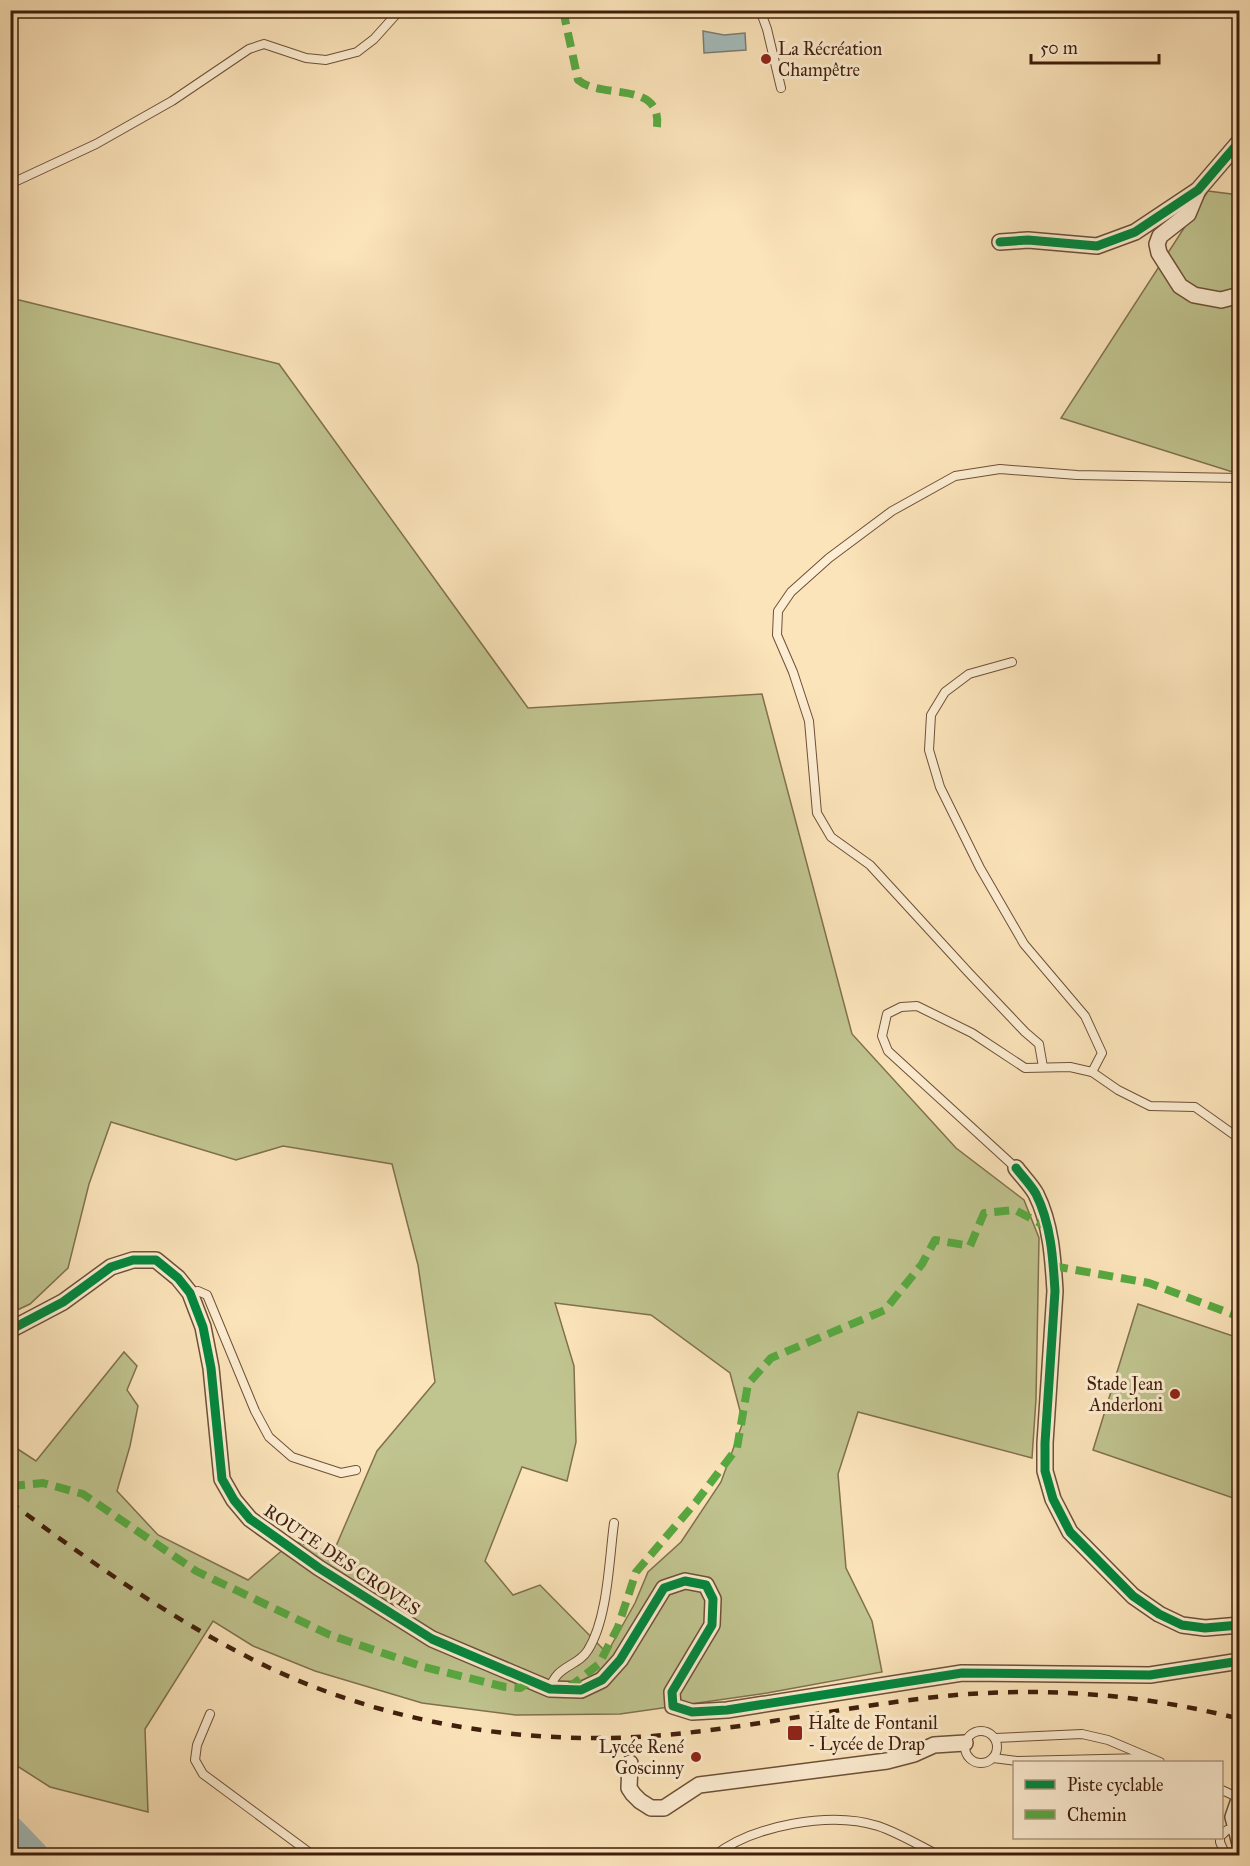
<svg xmlns="http://www.w3.org/2000/svg" width="1250" height="1866" font-family="'IM FELL Great Primer',serif">
<style>
.green{fill:#c0c48f;stroke:#80714d;stroke-width:1.5;fill-rule:evenodd}
.water{fill:#a4bcbb;stroke:#7c7d75;stroke-width:1.5}
.lines{fill:none;stroke-linecap:round;stroke-linejoin:round}
.river{stroke:#a4bcbb;stroke-width:32}
.lane-casing{stroke:#6e5037;stroke-width:10}
.street-casing{stroke:#6e5037;stroke-width:18}
.lane{stroke:#fdedd2;stroke-width:8}
.street{stroke:#fdedd2;stroke-width:15}
.rail{stroke:#3f1e0b;stroke-width:4.5;stroke-dasharray:10 10;stroke-linecap:butt}
.quiet{stroke:#56aa41;stroke-width:8;stroke-dasharray:15 8;stroke-linecap:butt}
.cycleway-casing{stroke:#fdedd2;stroke-width:13}
.cycleway{stroke:#00873e;stroke-width:9}
.poi-dot{fill:#8f2418;stroke:#fdedd2;stroke-width:2}
.labels{text-anchor:middle;dominant-baseline:central;stroke-width:6;stroke-linejoin:round;paint-order:stroke}
.poi-label{font-size:18px;fill:#3f1e0b;stroke:#fdedd2;text-anchor:start}
.street-label{font-size:18px;fill:#3f1e0b;stroke:#fdedd2}
</style>
<rect width="100%" height="100%" fill="#fce4ba"/>
<filter id="stains"><feTurbulence type="fractalNoise" baseFrequency=".00333" numOctaves="4"/><feColorMatrix values="0 0 0 0 .2 0 0 0 0 .09 0 0 0 0 .02 0 0 0 .5 -.17"/></filter>
<radialGradient id="worn" r=".72"><stop offset=".6" stop-color="#630" stop-opacity="0"/><stop offset="1" stop-color="#630" stop-opacity=".3"/></radialGradient>
<g class="green">
<path d="M1208,191L1239,195V474L1061,418Z"/>
<path d="M11,298L279,364L528,708L762,694L852,1034L956,1148L1024,1200L1039,1238L1036,1399L1032,1458L858,1412L838,1474L846,1568L872,1621L882,1672L767,1693L620,1714L516,1715L422,1703L315,1671L253,1646L213,1621L145,1729L148,1812L50,1787L11,1762L10,1444L36,1461L124,1352L137,1366L127,1390L138,1406L130,1446L117,1491L158,1535L248,1580L293,1541L333,1553L377,1451L435,1382L418,1265L392,1164L283,1146L236,1160L111,1122L89,1184L68,1268L30,1304L11,1313ZM555,1303L651,1315L730,1373L743,1422L721,1482L681,1542L648,1572L635,1603L607,1653L540,1585L513,1595L485,1561L522,1467L567,1481L576,1442L574,1366Z"/>
<path d="M1138,1304L1239,1338V1500L1093,1450Z"/>
</g>
<path class="water" d="M703,31L724,35L745,33L746,50L704,53Z"/>
<g class="lines">
<path class="river" d="M10,1832L33,1856"/>
<g class="lane-casing">
<g id="lane">
<path d="M760,10L767,29L781,88"/>
<path d="M10,184L96,144L172,101L249,49L264,44L306,58L326,60L357,52L374,39L400,10"/>
<path d="M1012,662L969,674L945,692L931,715L929,750L940,787L980,868L1024,944L1085,1016L1102,1053L1092,1072"/>
<path d="M1043,1067L1039,1044L1025,1032L969,973L870,865L831,837L817,813L809,721L793,672L777,635L778,611L791,592L829,558L892,511L955,476L1000,469L1077,475L1240,478"/>
<path d="M1016,1168L888,1051L882,1036L887,1014L901,1007L917,1006L972,1033L1025,1068L1070,1067L1092,1072L1118,1090L1150,1106L1195,1107L1240,1139"/>
<path d="M190,1293L198,1291L207,1295L255,1411L269,1437L292,1457L341,1473L356,1470"/>
<path d="M550,1689C556,1665 578,1667 588,1650C608,1618 609,1560 614,1523"/>
<path d="M210,1714L197,1745L195,1760L203,1774L314,1856"/>
<circle cx="981" cy="1747" r="16"/>
<path d="M995,1738L1082,1734L1108,1740L1160,1762"/>
<path d="M993,1758L1017,1761L1145,1758"/>
<path d="M1222,1790L1239,1798"/>
<path d="M1222,1835L1227,1830L1238,1829"/>
<path d="M1220,1838V1842L1226,1856"/>
<path d="M714,1856C753,1825 831,1811 878,1826C899,1833 920,1846 940,1856"/>
</g>
</g>
<g class="street-casing">
<g id="street">
<path d="M1198,190L1188,214L1160,236L1157,244L1159,253L1180,286L1194,295L1221,300L1240,295"/>
<path d="M1000,242L1028,240L1097,246L1135,232L1198,190L1240,141"/>
<path d="M1016,1168C1022,1176 1031,1185 1036,1194C1051,1224 1053,1258 1055,1291L1045,1443V1471L1053,1499L1070,1532L1133,1596L1159,1614L1182,1625L1205,1628L1240,1625"/>
<path d="M10,1330L63,1302L111,1267L133,1260H156L178,1278L190,1293L203,1327L211,1368L222,1479L234,1500L250,1519L319,1568L432,1639L550,1689L581,1690L602,1680L620,1660L664,1588L685,1581L706,1585L713,1599L712,1625L672,1692L673,1706L692,1712L727,1710L962,1673L1150,1675L1240,1661"/>
<path d="M630,1763L629,1788L633,1794L640,1801L651,1808H664L699,1785L887,1761L914,1754L934,1745L965,1743"/>
<path d="M1240,1797L1233,1817L1240,1844"/>
</g>
</g>
<use href="#lane" class="lane"/>
<use href="#street" class="street"/>
<path class="rail" d="M10,1502C85,1558 161,1612 244,1655C367,1720 515,1746 653,1736C755,1728 855,1704 956,1695C1051,1687 1147,1695 1240,1719"/>
<g class="quiet">
<path d="M563,10L578,80C602,100 662,80 657,127"/>
<path d="M1053,1266L1149,1283L1240,1317"/>
<path d="M10,1486L43,1483L83,1494L196,1571L330,1635L424,1667L505,1687L520,1688L532,1681"/>
<path d="M568,1688L599,1664L618,1627L636,1572L696,1502L737,1448L748,1384L771,1358L885,1310L922,1264L935,1240L970,1246L984,1213L1015,1210L1049,1228"/>
</g>
<g class="cycleway-casing">
<g id="cycleway">
<path d="M1000,242L1028,240L1097,246L1135,232L1198,190L1240,141"/>
<path d="M1016,1168C1022,1176 1031,1185 1036,1194C1051,1224 1053,1258 1055,1291L1045,1443V1471L1053,1499L1070,1532L1133,1596L1159,1614L1182,1625L1205,1628L1240,1625"/>
<path d="M10,1330L63,1302L111,1267L133,1260H156L178,1278L190,1293L203,1327L211,1368L222,1479L234,1500L250,1519L319,1568L432,1639L550,1689L581,1690L602,1680L620,1660L664,1588L685,1581L706,1585L713,1599L712,1625L672,1692L673,1706L692,1712L727,1710L962,1673L1150,1675L1240,1661"/>
</g>
</g>
<use href="#cycleway" class="cycleway"/>
</g>
<g class="poi-dot">
<circle cx="766" cy="59" r="6"/>
<circle cx="1175" cy="1394" r="6"/>
<rect x="787" y="1725" width="16" height="16" rx="3"/>
<circle cx="696" cy="1757" r="6"/>
</g>
<g class="labels">
<g class="poi-label">
<text x="778" y="49">La Récréation<tspan x="778" dy="21">Champêtre</tspan></text>
<text x="1163" y="1384" text-anchor="end">Stade Jean<tspan x="1163" dy="21">Anderloni</tspan></text>
<text x="808" y="1723">Halte de Fontanil<tspan x="808" dy="21">- Lycée de Drap</tspan></text>
<text x="684" y="1747" text-anchor="end">Lycée René<tspan x="684" dy="21">Goscinny</tspan></text>
</g>
<g class="street-label">
<text transform="translate(342 1560) rotate(34)">ROUTE DES CROVES</text>
</g>
</g>
<rect width="1250" height="1866" fill="none" stroke="#fce4ba" stroke-width="36"/>
<rect x="12" y="12" width="1226" height="1842" fill="none" stroke="#3f1e0b" stroke-width="3"/>
<rect x="18" y="18" width="1214" height="1830" fill="none" stroke="#3f1e0b" stroke-width="1.5"/>
<rect x="1013" y="1761" width="210" height="78" fill="#fdedd2" stroke="#b19a82" stroke-width="1.5"/>
<rect x="1025" y="1780" width="30" height="9" fill="#00873e" stroke="#b19a82" stroke-width="1.5"/>
<text x="1067" y="1791" font-size="18" fill="#3f1e0b">Piste cyclable</text>
<rect x="1025" y="1810" width="30" height="9" fill="#56aa41" stroke="#b19a82" stroke-width="1.5"/>
<text x="1067" y="1821" font-size="18" fill="#3f1e0b">Chemin</text>
<path d="M1031 54v9h128v-9" fill="none" stroke="#3f1e0b" stroke-width="3"/>
<text x="1040" y="54" font-size="18" fill="#3f1e0b" stroke="#fdedd2" stroke-width="4.5" paint-order="stroke">50 m</text>
<rect width="100%" height="100%" filter="url(#stains)"/>
<rect width="100%" height="100%" fill="url(#worn)"/>
</svg>
